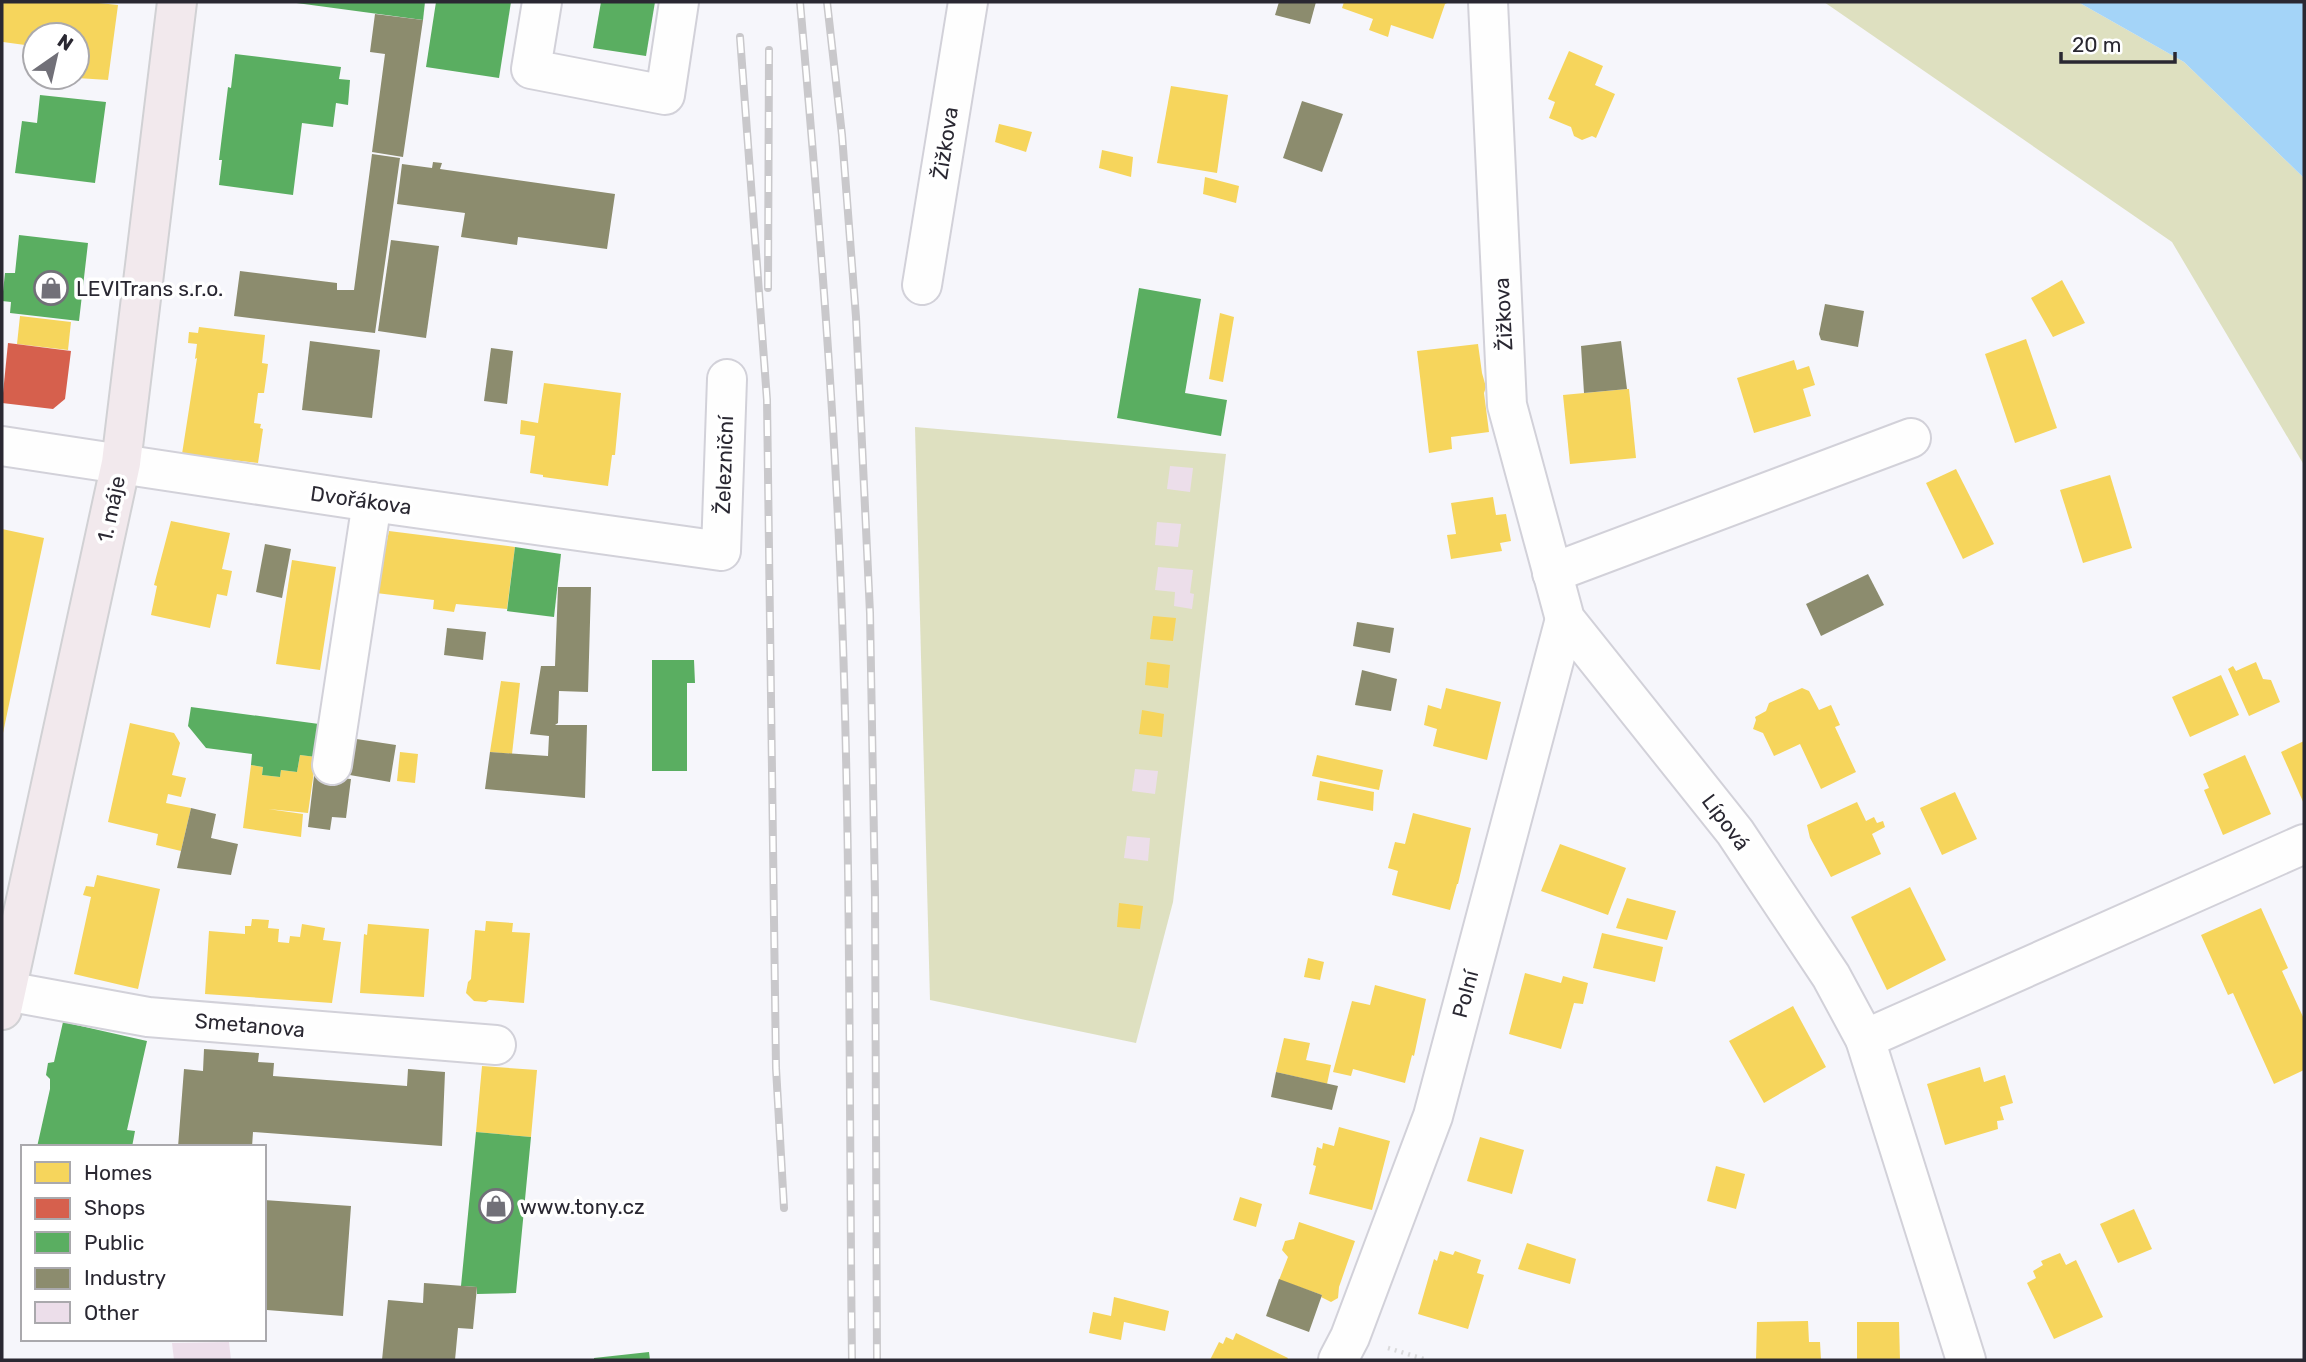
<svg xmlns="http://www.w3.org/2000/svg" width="2306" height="1362" font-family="Rubik,sans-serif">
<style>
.green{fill:#dee0c0}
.water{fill:#a4d4f8}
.homes{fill:#f6d55c}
.shops{fill:#d6604d}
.public{fill:#5aae61}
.industry{fill:#8c8c6e}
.building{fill:#ecdeea}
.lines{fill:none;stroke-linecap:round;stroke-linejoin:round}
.minor-casing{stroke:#d2d1d9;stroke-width:42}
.major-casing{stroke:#d1d1d4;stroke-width:42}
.path{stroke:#dadadc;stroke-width:4.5;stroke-dasharray:2 5;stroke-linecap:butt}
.minor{stroke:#fefefe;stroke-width:38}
.major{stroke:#f2e9ed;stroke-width:38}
.rail-casing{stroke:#c9c8cb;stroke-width:8}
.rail{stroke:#fff;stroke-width:5;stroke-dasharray:16;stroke-linecap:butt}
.labels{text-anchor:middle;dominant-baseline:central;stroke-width:7;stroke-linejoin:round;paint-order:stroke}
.street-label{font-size:21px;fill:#2a2832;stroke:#fff}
.poi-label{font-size:21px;fill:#2a2832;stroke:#fff;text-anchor:start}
</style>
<rect width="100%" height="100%" fill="#f6f6fb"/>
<g class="green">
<path d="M1824,2H2078L2184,62L2304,178V465L2172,242Z"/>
<path d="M915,427L1226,454L1173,902L1136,1043L930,1000Z"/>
</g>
<path class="water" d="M2078,2H2304V178L2184,62Z"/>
<g class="homes">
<path d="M2,2H89L118,5L108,80L77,78V35H35V58L24,57L25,45L3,42Z"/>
<path d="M1344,2H1449L1445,4L1433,39L1391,25L1388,37L1369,30L1373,19L1342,8Z"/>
<path d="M1569,51L1603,66L1595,85L1615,94L1596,138L1592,136L1582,140L1574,136L1571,127L1549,118L1555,102L1548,99Z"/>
<path d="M1171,86L1228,95L1217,173L1157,163Z"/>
<path d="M999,124L1032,132L1026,152L995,142Z"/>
<path d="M1102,150L1133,157L1131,177L1099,168Z"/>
<path d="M1205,177L1239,186L1236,203L1203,194Z"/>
<path d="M2062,280L2085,323L2053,337L2031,298Z"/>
<path d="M1220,313L1234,317L1223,382L1209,379Z"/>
<path d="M20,316L71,322L68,350L17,344Z"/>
<path d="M199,327L265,335L262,363L268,364L264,393H258L254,423L261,424L260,428L263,429L258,463L182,454L197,358L195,359L197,344L188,343L189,332L198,333Z"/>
<path d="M2026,339L2057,428L2015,443L1985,354Z"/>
<path d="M1478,344L1482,373L1486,387L1484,393L1489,432L1451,437L1452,449L1429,453L1417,351Z"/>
<path d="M1794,360L1797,370L1809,366L1815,385L1803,389L1811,416L1754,433L1737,378Z"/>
<path d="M544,383L621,393L615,455H612L608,486L543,477V475L530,473L535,436L520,434L521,420L538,423Z"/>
<path d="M1627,389H1629L1636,458L1570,464L1563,395Z"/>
<path d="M1956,469L1994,544L1963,559L1926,483Z"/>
<path d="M2110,475L2132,548L2083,563L2060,490Z"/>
<path d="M1493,497L1496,515L1506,514L1511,541L1500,543L1502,551L1451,559L1447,535L1456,534L1451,503Z"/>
<path d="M171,521L230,533L222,569L232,571L227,596L217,594L210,628L151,615L157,586L154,585Z"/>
<path d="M2,529L44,538L3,733H2Z"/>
<path d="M389,531L515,547L507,609L456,604L454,612L433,609L434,600L376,593Z"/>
<path d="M292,560L336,567L320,670L276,664Z"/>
<path d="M1153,616L1176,618L1173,641L1150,639Z"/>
<path d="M1147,662L1170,665L1168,688L1145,685Z"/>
<path d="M2256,662L2263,679L2271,680L2280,702L2249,716L2228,669L2233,666L2236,671Z"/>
<path d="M2221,675L2239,715L2190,737L2172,697Z"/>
<path d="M501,681L520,683L512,754L490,752Z"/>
<path d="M1446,688L1501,702L1487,760L1433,746L1437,729L1424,725L1428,705L1441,709Z"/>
<path d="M1802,688L1809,691L1819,710L1831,705L1840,725L1835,727L1856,772L1821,789L1800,744L1774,756L1763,733L1753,729L1756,720L1755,717L1766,711L1769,703Z"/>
<path d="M1142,710L1164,714L1162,737L1139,734Z"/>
<path d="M130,723L174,733L180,743L172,775L186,778L181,797L168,794L166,803L191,808L181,851L156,845L158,834L108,822Z"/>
<path d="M2304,741V804L2281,752Z"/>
<path d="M400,752L418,754L415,783L397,781Z"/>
<path d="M300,755L316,757L308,813L268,809L303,814L301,837L243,828L251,765L263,767L262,775L280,777L281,770L297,772Z"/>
<path d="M1317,755L1383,770L1379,790L1312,776Z"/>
<path d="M2245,755L2271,814L2223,835L2204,790L2209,788L2203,774Z"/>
<path d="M1320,781L1374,792L1373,811L1317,800Z"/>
<path d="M1955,792L1977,839L1942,855L1920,808Z"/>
<path d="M1857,802L1866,821L1874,817L1877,823L1883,821L1885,827L1872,834L1881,854L1831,877L1810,838L1807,825Z"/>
<path d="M1413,813L1471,828L1458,884H1457L1450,910L1392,895L1398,871L1388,868L1395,842L1405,844Z"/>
<path d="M1560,844L1626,868L1608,915L1541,891Z"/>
<path d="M97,875L160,889L138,989L74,974L91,897L83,895L86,886L94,887Z"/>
<path d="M1910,887L1946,960L1887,990L1851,917Z"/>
<path d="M1627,898L1676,911L1667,940L1616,928Z"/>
<path d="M1119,903L1143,906L1140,929L1117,927Z"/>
<path d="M2261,908L2288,968L2282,971L2304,1019V1070L2274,1084L2233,993L2228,995L2201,935Z"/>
<path d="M252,919L269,920L268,928L279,929L278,942L289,943L290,936L300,937L302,924L325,928L323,940L341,942L332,1003L205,994L209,931L245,934V926H251Z"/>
<path d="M486,921L513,923L512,932L530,933L524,1003L489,1000L486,1002L474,1001L466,993L468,982L471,979L475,930L485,931Z"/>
<path d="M368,924L429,929L424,997L360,993L364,934L367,935Z"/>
<path d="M1602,933L1663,947L1655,982L1593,968Z"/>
<path d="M1308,958L1324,962L1320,980L1304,977Z"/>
<path d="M1525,973L1561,983L1563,976L1588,983L1583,1004L1574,1003L1561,1049L1509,1034Z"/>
<path d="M1375,985L1426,999L1414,1056L1412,1055L1405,1083L1353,1069L1351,1076L1333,1072L1352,1001L1370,1005Z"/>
<path d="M1793,1006L1826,1067L1764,1103L1729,1041Z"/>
<path d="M1284,1038L1310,1043L1306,1060L1331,1065L1327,1084L1276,1072Z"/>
<path d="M482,1066L537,1070L531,1137L476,1132Z"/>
<path d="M1980,1067L1984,1082L2005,1075L2013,1103L2000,1107L2004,1120L1997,1121L1998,1129L1945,1145L1927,1084Z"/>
<path d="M1339,1127L1390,1141L1372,1210L1309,1194L1316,1166L1313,1165L1317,1147L1322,1149L1323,1143L1334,1146Z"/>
<path d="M1480,1137L1524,1150L1512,1194L1467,1181Z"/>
<path d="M1716,1166L1745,1174L1736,1209L1707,1201Z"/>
<path d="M1240,1197L1262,1204L1256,1227L1233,1220Z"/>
<path d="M2134,1209L2152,1249L2118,1263L2100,1224Z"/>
<path d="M1299,1222L1355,1241L1339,1287L1338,1298L1331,1302L1321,1297L1322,1295L1279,1280L1288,1257L1282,1250L1285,1241L1294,1239Z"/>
<path d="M1527,1243L1576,1259L1570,1284L1518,1269Z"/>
<path d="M1440,1251L1453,1255L1455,1251L1481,1260L1477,1273L1484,1275L1468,1329L1418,1314L1434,1259L1437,1261Z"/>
<path d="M2060,1253L2066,1265L2076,1260L2103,1317L2054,1339L2027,1283L2036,1278L2033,1271L2043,1265L2041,1261Z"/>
<path d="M1114,1297L1169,1311L1165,1331L1124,1322L1121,1340L1089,1333L1093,1312L1111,1316Z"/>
<path d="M1808,1321L1809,1342H1820L1821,1360H1756L1757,1322Z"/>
<path d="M1857,1322H1899L1900,1360H1857Z"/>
<path d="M1236,1333L1288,1358L1287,1360H1210L1219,1342L1223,1344L1226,1337L1233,1340Z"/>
</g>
<path class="shops" d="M8,343L71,351L65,399L53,409L2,403Z"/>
<g class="public">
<path d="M289,2H425L423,20Z"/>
<path d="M436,2H511L499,78L426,67Z"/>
<path d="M601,2H655L646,56L593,48Z"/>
<path d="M235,54L341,67L339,79L350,80L348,105L336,103L333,127L302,123L293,195L219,185L222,160H219L228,87L231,88Z"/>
<path d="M40,95L106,102L95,183L15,173L22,121L37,123Z"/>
<path d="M19,235L88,243L79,321L10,313L11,302L2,301L5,273H15Z"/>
<path d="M1139,288L1201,299L1185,393L1227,400L1221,436L1117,418Z"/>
<path d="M515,547L561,554L554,617L507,611Z"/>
<path d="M652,660H694L695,683H687V771H652Z"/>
<path d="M191,707L319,724L316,757L300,755L297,772L281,770L280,777L262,775L263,767L251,765L252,754L206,748L188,726Z"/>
<path d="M63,1022L147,1041L127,1130L135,1131L132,1147H37L50,1089V1079L46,1075L48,1063L54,1062Z"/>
<path d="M476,1132L531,1137L516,1293L477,1294V1287L461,1286Z"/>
<path d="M649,1352L650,1360H594V1358Z"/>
</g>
<g class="industry">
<path d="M1279,2H1316L1310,24L1275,15Z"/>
<path d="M375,14L423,20L403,157L372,152L385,54L370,52Z"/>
<path d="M1302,101L1343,114L1322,172L1283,158Z"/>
<path d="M372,154L400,158L375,333L234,316L240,271L337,283V290H354Z"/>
<path d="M433,162L442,163L440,169L615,194L607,249L518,237L517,245L461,237L465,213L397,204L402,164L432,168Z"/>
<path d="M391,240L439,246L426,338L378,331Z"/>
<path d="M1825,304L1864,311L1858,347L1821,340L1819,334Z"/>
<path d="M310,341L380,350L372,418L302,410Z"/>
<path d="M1621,341L1627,389L1584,393L1581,346Z"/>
<path d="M491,348L513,351L507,404L484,401Z"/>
<path d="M265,544L291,549L282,598L256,592Z"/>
<path d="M1868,574L1884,605L1821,636L1806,604Z"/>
<path d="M558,587H591L588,692L559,691L558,723L555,725H587L585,798L485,789L490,752L548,756L549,736L530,734L541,666H555Z"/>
<path d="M1357,622L1394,628L1390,653L1353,646Z"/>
<path d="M447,628L486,632L483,660L444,655Z"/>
<path d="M1362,670L1397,679L1391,711L1355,705Z"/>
<path d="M350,738L396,745L390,782L344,774Z"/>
<path d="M314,776L351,779L346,818L332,817L330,830L308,827Z"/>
<path d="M191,808L216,814L211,838L238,844L231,875L177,868Z"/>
<path d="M204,1049L259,1053L258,1062L274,1063L273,1076L407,1086L408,1069L445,1072L442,1146L253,1132L252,1147H178L184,1069L203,1071Z"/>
<path d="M1276,1072L1338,1086L1332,1110L1271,1097Z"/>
<path d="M264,1200L351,1206L343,1316L267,1310V1321H264Z"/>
<path d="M1279,1279L1322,1295L1309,1332L1266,1316Z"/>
<path d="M424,1283L477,1287L473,1329L458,1328L455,1360H382L388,1300L423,1303Z"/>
</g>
<g class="building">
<path d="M1170,466L1193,468L1190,492L1167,489Z"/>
<path d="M1157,522L1181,524L1178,547L1155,545Z"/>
<path d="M1158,567L1193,570L1190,593L1194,594L1192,609L1174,606L1175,592L1155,590Z"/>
<path d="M1135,769L1158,771L1155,794L1132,791Z"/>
<path d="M1127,836L1150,838L1148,861L1124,858Z"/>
<path d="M229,1342L231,1360H174L172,1343Z"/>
</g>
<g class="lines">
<g class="minor-casing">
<g id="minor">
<path d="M542,2L531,69L665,95L679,2"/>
<path d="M1488,2L1507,405L1565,619L1735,832L1831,976L1865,1039L1966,1360"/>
<path d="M922,285L968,2"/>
<path d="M2,446L372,502L721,551L727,379"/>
<path d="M1552,573L1911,438"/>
<path d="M332,765L372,502"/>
<path d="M6,991L148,1017L496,1045"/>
<path d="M1865,1039L2304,844"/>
<path d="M1338,1360L1350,1337L1433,1116L1565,619"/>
</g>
</g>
<g class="major-casing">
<path id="major" d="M2,1010L121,463L177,2"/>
</g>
<path class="path" d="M1388,1348L1427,1360"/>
<use href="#minor" class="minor"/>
<use href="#major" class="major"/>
<g class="rail-casing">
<g id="rail">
<path d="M800,2C818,206 835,410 842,615C851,864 849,1112 852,1360"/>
<path d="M827,2L842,135L856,317L870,613L875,896L877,1360"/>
<path d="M740,37L767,400L776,1068L784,1208"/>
<path d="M768,288L769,50"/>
</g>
</g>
<use href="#rail" class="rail"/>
</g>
<defs>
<g id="shop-ring" transform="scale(1.75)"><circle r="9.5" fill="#fff" stroke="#717078" stroke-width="1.5"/><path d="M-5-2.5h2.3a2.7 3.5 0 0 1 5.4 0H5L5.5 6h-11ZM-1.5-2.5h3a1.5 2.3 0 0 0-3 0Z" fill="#717078"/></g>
</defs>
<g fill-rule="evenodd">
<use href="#shop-ring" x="51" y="288"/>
<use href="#shop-ring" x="496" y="1206"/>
</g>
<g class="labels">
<g class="street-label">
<text transform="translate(945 143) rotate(-81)">Žižkova</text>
<text transform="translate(1503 314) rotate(-93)">Žižkova</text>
<text transform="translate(724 465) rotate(-88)">Železniční</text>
<text transform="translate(361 500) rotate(8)">Dvořákova</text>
<text transform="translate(111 509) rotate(-78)">1. máje</text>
<text transform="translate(1726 822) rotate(53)">Lípová</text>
<text transform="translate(1465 994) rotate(-75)">Polní</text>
<text transform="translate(250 1025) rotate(5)">Smetanova</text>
</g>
<g class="poi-label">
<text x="76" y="288">LEVITrans s.r.o.</text>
<text x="520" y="1206">www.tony.cz</text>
</g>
</g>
<rect width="2306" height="1362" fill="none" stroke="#2a2832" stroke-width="7"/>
<rect x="21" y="1145" width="245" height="196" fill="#ffffff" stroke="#aaa9ad" stroke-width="2"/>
<rect x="35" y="1162" width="35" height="21" fill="#f6d55c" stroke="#aaa9ad" stroke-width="2"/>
<text x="84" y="1180" font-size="21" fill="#2a2832">Homes</text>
<rect x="35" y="1198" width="35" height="21" fill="#d6604d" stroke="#aaa9ad" stroke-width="2"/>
<text x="84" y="1215" font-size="21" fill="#2a2832">Shops</text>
<rect x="35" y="1232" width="35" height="21" fill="#5aae61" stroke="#aaa9ad" stroke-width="2"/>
<text x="84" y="1250" font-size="21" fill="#2a2832">Public</text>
<rect x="35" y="1268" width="35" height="21" fill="#8c8c6e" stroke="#aaa9ad" stroke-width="2"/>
<text x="84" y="1285" font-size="21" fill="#2a2832">Industry</text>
<rect x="35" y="1302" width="35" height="21" fill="#ecdeea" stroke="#aaa9ad" stroke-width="2"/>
<text x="84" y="1320" font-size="21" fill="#2a2832">Other</text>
<g transform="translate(56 56) rotate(34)"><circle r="33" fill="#ffffff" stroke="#aaa9ad" stroke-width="2"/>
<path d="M0-5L12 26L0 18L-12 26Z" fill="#717078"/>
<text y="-10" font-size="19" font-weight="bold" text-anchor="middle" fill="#2a2832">N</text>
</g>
<path d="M2061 52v10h114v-10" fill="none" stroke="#2a2832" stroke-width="3.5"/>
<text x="2072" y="52" font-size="21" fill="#2a2832" stroke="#ffffff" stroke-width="5" paint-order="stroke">20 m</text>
</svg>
